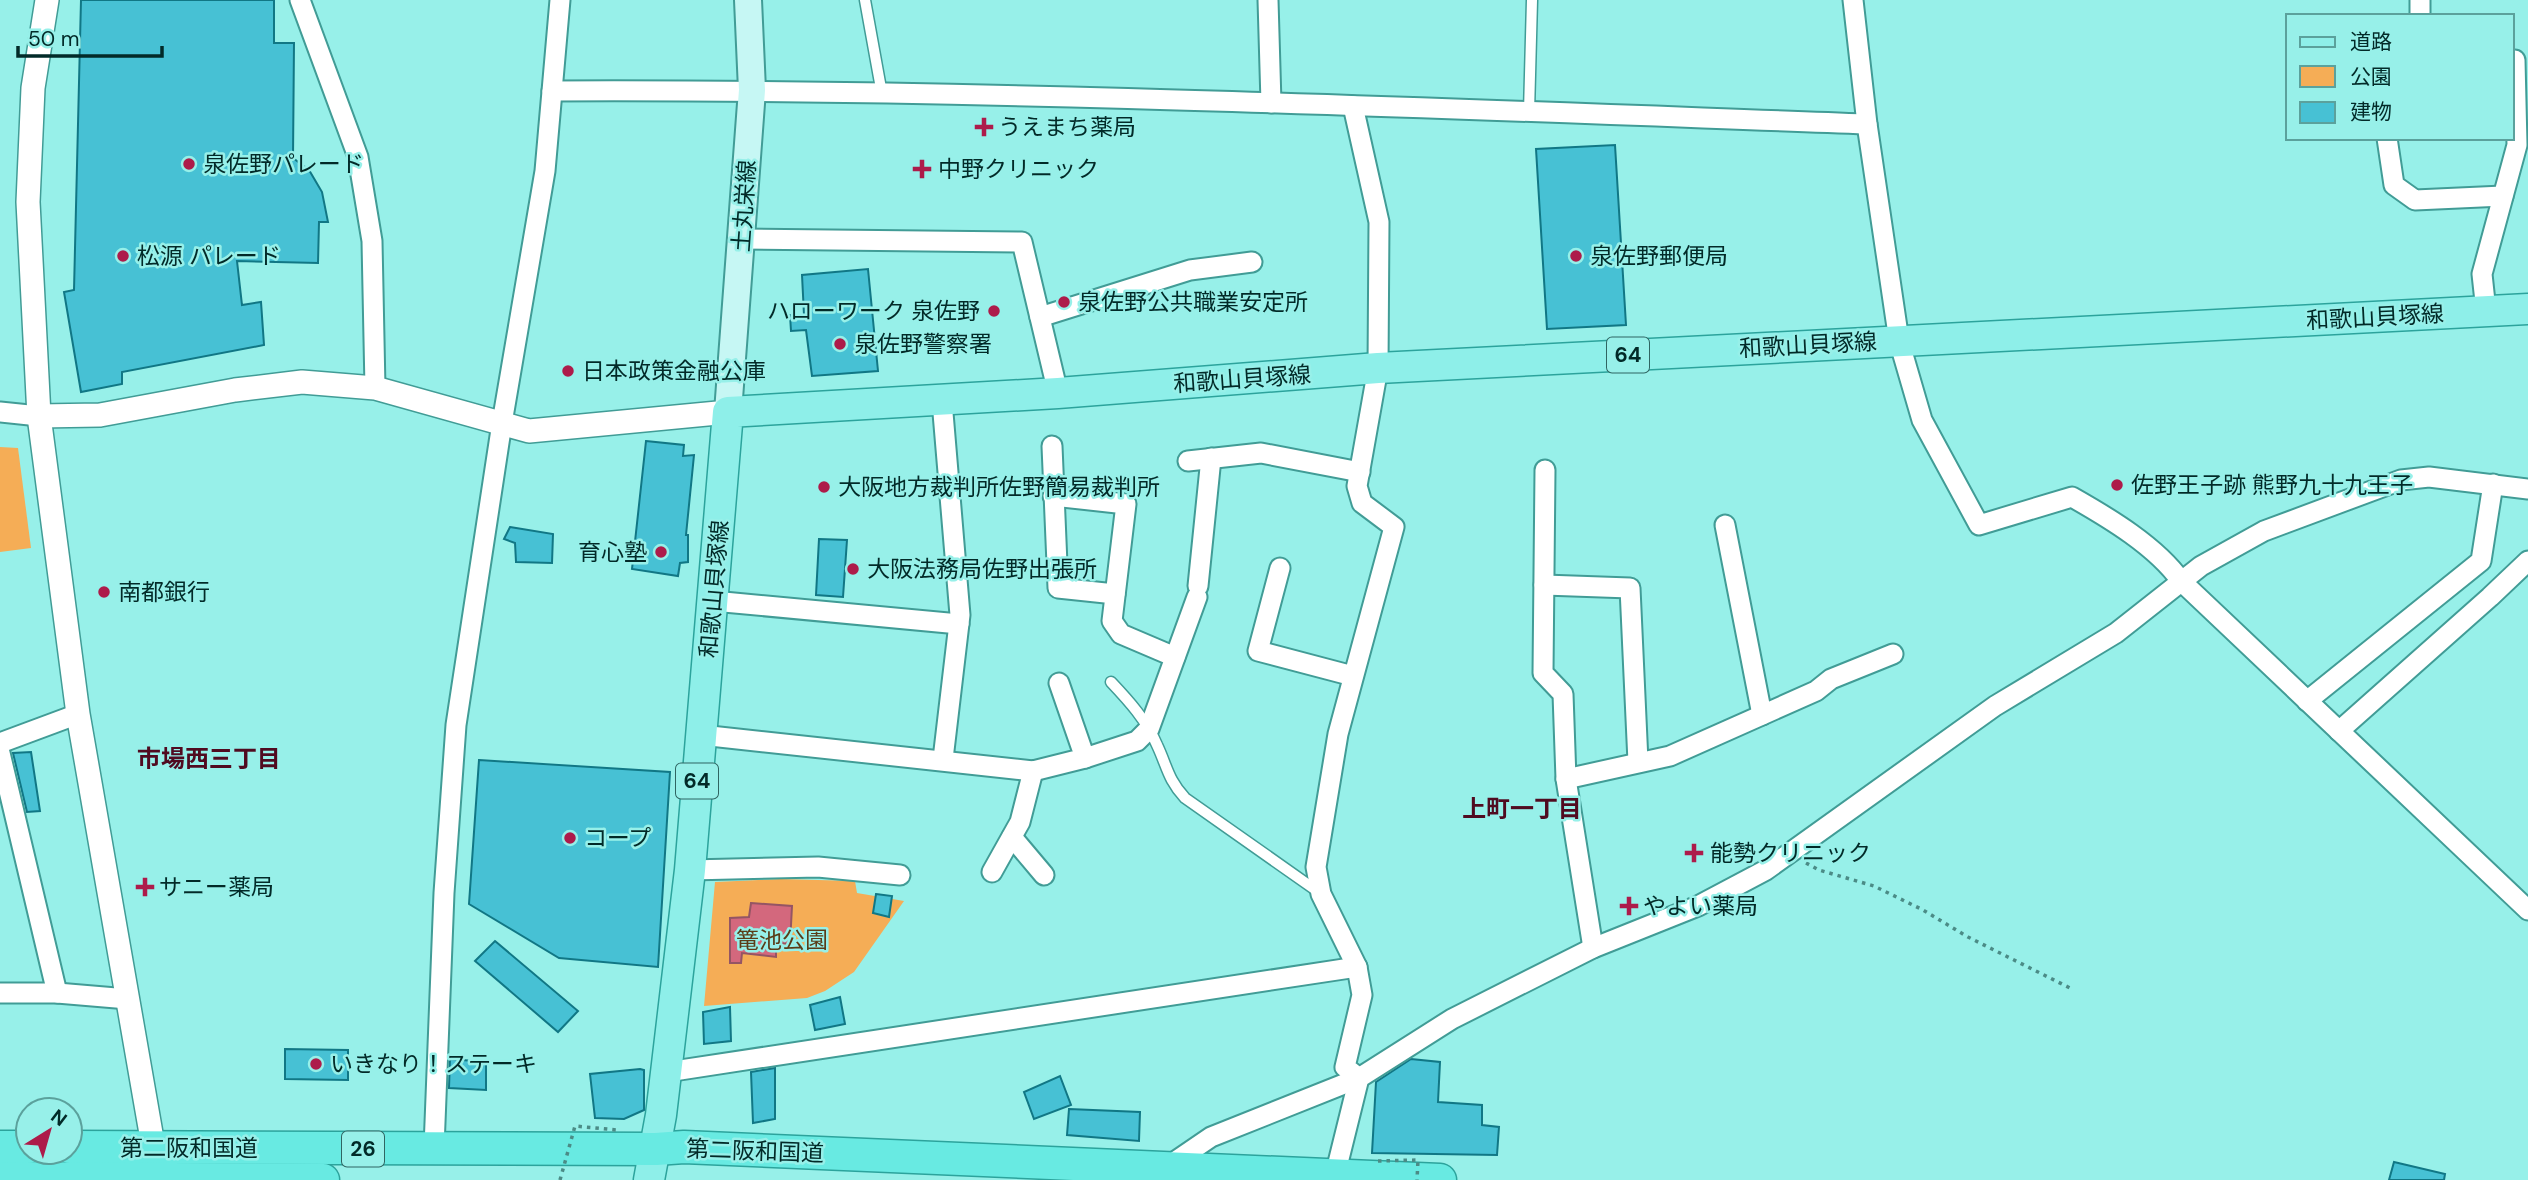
<svg xmlns="http://www.w3.org/2000/svg" width="2528" height="1180" font-family="'DM Sans','Noto Sans JP',sans-serif">
<style>
.green{fill:#f5ad56}
.water{fill:#d3687d;stroke:#945564;stroke-width:2}
.building{fill:#47c1d4;stroke:#117785;stroke-width:2}
.lines{fill:none;stroke-linecap:round;stroke-linejoin:round}
.service-casing{stroke:#419c96;stroke-width:13}
.minor-casing{stroke:#419c96;stroke-width:23}
.tertiary-casing{stroke:#419c96;stroke-width:26}
.secondary-casing{stroke:#419c96;stroke-width:30}
.primary-casing{stroke:#2ca39c;stroke-width:33}
.trunk-casing{stroke:#2ca39c;stroke-width:35}
.path{stroke:#4b8b86;stroke-width:3.5;stroke-dasharray:3.5 5;stroke-linecap:butt}
.service{stroke:#fff;stroke-width:10}
.minor{stroke:#fff;stroke-width:19}
.tertiary{stroke:#fff;stroke-width:23}
.secondary{stroke:#c6f7f4;stroke-width:26}
.primary{stroke:#8eefe9;stroke-width:30}
.trunk{stroke:#68eae2;stroke-width:32}
.path-bridge{stroke:#4b8b86;stroke-width:3.5;stroke-dasharray:3.5 5;stroke-linecap:butt}
.poi-dot{fill:#ad1b4a;stroke:#97f0e9;stroke-width:2.5}
.labels{text-anchor:middle;dominant-baseline:central;stroke-width:5;stroke-linejoin:round;paint-order:stroke}
.shield{fill:#97f0e9;stroke:#2f6562;stroke-width:2}
.shield-label{font-size:21px;font-weight:bold;fill:#022a28}
.poi-label{font-size:23px;fill:#022a28;stroke:#97f0e9;text-anchor:start}
.street-label{font-size:23px;fill:#022a28;stroke:#97f0e9}
.park-label{font-size:23px;fill:#5a3c17;stroke:#97f0e9}
.neighbourhood-label{font-size:24px;font-weight:bold;fill:#500b20;stroke:#97f0e9}
</style>
<rect width="100%" height="100%" fill="#97f0e9"/>
<g class="green">
<path d="M0,447L18,448L31,548L0,552Z"/>
<path d="M781,879L855,881L857,893L904,901L854,972L825,991L807,998L704,1006L715,882Z"/>
</g>
<path class="water" d="M751,903L792,906L790,944L776,943V957L742,953L741,963H730V918L749,917Z"/>
<g class="building">
<path d="M81,0H274V43H294L293,158L309,170L322,192L328,222H319L318,263L237,261L242,305L261,302L264,345L122,372V384L81,392L64,292L74,290Z"/>
<path d="M1615,145L1626,325L1547,329L1536,149Z"/>
<path d="M868,269L878,371L812,376L806,330L791,331L790,315H804L802,275Z"/>
<path d="M646,441L684,445L683,456L694,455L686,535H688V562L680,563L678,576L632,569Z"/>
<path d="M510,527L553,534L552,563L516,562L515,543L504,539Z"/>
<path d="M819,539L847,540L843,597L816,595Z"/>
<path d="M31,752L40,811L27,812L13,753Z"/>
<path d="M479,760L670,772L658,967L559,958L469,904Z"/>
<path d="M876,894L892,896L889,917L873,913Z"/>
<path d="M495,941L578,1011L558,1032L475,961Z"/>
<path d="M840,997L845,1024L815,1030L810,1005Z"/>
<path d="M730,1007L731,1041L704,1044L703,1012Z"/>
<path d="M285,1049L348,1050V1080L285,1079Z"/>
<path d="M450,1059L486,1062V1090L449,1088Z"/>
<path d="M1411,1059L1440,1062L1438,1102L1482,1105V1125L1499,1127L1497,1155L1372,1153L1376,1082Z"/>
<path d="M775,1068V1119L753,1123L751,1072Z"/>
<path d="M640,1069L644,1070V1110L624,1119L595,1118L590,1074Z"/>
<path d="M1060,1076L1071,1105L1034,1119L1024,1092Z"/>
<path d="M1069,1109L1140,1112L1139,1141L1067,1135Z"/>
<path d="M2394,1162L2445,1174L2444,1180H2389Z"/>
</g>
<g class="lines">
<g class="service-casing">
<g id="service">
<path d="M865,0L882,94"/>
<path d="M1529,112L1532,0"/>
<path d="M1111,682C1129,701 1147,721 1157,745C1167,766 1168,780 1185,798L1320,893"/>
</g>
</g>
<g class="minor-casing">
<g id="minor">
<path d="M300,0L358,157L372,241L375,388"/>
<path d="M1268,0L1271,103"/>
<path d="M1853,0L1867,124L1899,341L1922,420L1979,525L2072,497C2109,518 2156,546 2181,581L2528,910"/>
<path d="M2420,16V0"/>
<path d="M552,91C991,89 1429,108 1867,124"/>
<path d="M2387,138L2394,185L2415,200L2503,196"/>
<path d="M742,239L1022,242L1058,393"/>
<path d="M2486,311L2482,274L2517,145L2515,60"/>
<path d="M1040,317L1190,270L1252,262"/>
<path d="M942,401L960,615L943,759"/>
<path d="M0,412L39,416"/>
<path d="M1052,446L1058,588L1115,594"/>
<path d="M1188,461L1261,453L1360,472"/>
<path d="M1545,470L1543,673L1563,694L1566,779L1593,948"/>
<path d="M1053,496L1126,504L1112,621L1121,634L1175,657"/>
<path d="M1725,525L1762,715"/>
<path d="M1280,568L1258,651L1353,676"/>
<path d="M1544,585L1630,588L1638,762"/>
<path d="M1198,586L1211,458"/>
<path d="M713,601L959,624"/>
<path d="M2307,701L2481,561L2493,484"/>
<path d="M2339,731L2490,597L2528,561"/>
<path d="M701,735L1033,771L1085,758L1059,683"/>
<path d="M0,743L78,714"/>
<path d="M0,753L57,993"/>
<path d="M1085,758L1137,741L1149,729L1197,597"/>
<path d="M1566,779L1670,756L1816,691L1831,679L1893,654"/>
<path d="M1012,837L1044,875"/>
<path d="M690,870L818,867L900,875"/>
<path d="M992,872L1020,822L1033,771"/>
<path d="M0,993H57L128,999"/>
<path d="M667,1072L1357,967"/>
<path d="M434,1148L444,893L456,725L502,423L545,171L560,0"/>
<path d="M1167,1167L1211,1137L1359,1078L1345,1067L1362,995L1357,967L1321,894L1316,867L1338,734L1394,527L1362,503L1357,486L1378,368L1379,222L1353,106"/>
<path d="M1335,1175L1359,1078L1452,1019L1593,948L1698,906L1766,870L1995,706L2116,633L2201,566L2264,531L2401,480L2429,477L2528,489"/>
</g>
</g>
<g class="tertiary-casing">
<g id="tertiary">
<path d="M47,0L33,88L28,202L39,416L78,714L156,1162"/>
<path d="M39,416L100,415L235,390L302,382L375,388L529,431L728,412"/>
</g>
</g>
<g class="secondary-casing">
<path id="secondary" d="M728,412L752,90L748,0"/>
</g>
<g class="primary-casing">
<path id="primary" d="M649,1180L661,1115L690,870L728,412L1058,393L1378,368L2528,309"/>
</g>
<g class="trunk-casing">
<g id="trunk">
<path d="M0,1147H28"/>
<path d="M70,1147L656,1149L684,1147L1440,1180"/>
<path d="M0,1178L323,1180"/>
</g>
</g>
<path class="path" d="M1806,863L1819,870L1874,886L1923,910L1968,937L2072,989"/>
<use href="#service" class="service"/>
<use href="#minor" class="minor"/>
<use href="#tertiary" class="tertiary"/>
<use href="#secondary" class="secondary"/>
<use href="#primary" class="primary"/>
<use href="#trunk" class="trunk"/>
<g class="path-bridge">
<path d="M1378,1161L1418,1160L1417,1180"/>
<path d="M560,1180L575,1126L617,1130"/>
</g>
</g>
<g class="poi-dot">
<path d="M980.5 116.5h7v7h7v7h-7v7h-7v-7h-7v-7h7z"/>
<circle cx="189" cy="164" r="7"/>
<path d="M918.5 158.5h7v7h7v7h-7v7h-7v-7h-7v-7h7z"/>
<circle cx="123" cy="256" r="7"/>
<circle cx="1576" cy="256" r="7"/>
<circle cx="1064" cy="302" r="7"/>
<circle cx="994" cy="311" r="7"/>
<circle cx="840" cy="344" r="7"/>
<circle cx="568" cy="371" r="7"/>
<circle cx="2117" cy="485" r="7"/>
<circle cx="824" cy="487" r="7"/>
<circle cx="661" cy="552" r="7"/>
<circle cx="853" cy="569" r="7"/>
<circle cx="104" cy="592" r="7"/>
<circle cx="570" cy="838" r="7"/>
<path d="M1690.5 842.5h7v7h7v7h-7v7h-7v-7h-7v-7h7z"/>
<path d="M141.5 876.5h7v7h7v7h-7v7h-7v-7h-7v-7h7z"/>
<path d="M1625.5 895.5h7v7h7v7h-7v7h-7v-7h-7v-7h7z"/>
<circle cx="316" cy="1064" r="7"/>
</g>
<g class="labels">
<g class="shield">
<rect x="1607" y="337.5" width="42" height="35" rx="5"/>
<rect x="676" y="763.5" width="42" height="35" rx="5"/>
<rect x="342" y="1131.5" width="42" height="35" rx="5"/>
</g>
<g class="shield-label">
<text x="1628" y="355">64</text>
<text x="697" y="781">64</text>
<text x="363" y="1149">26</text>
</g>
<g class="poi-label">
<text x="998" y="127">うえまち薬局</text>
<text x="203" y="164">泉佐野パレード</text>
<text x="938" y="169">中野クリニック</text>
<text x="137" y="256">松源 パレード</text>
<text x="1590" y="256">泉佐野郵便局</text>
<text x="1078" y="302">泉佐野公共職業安定所</text>
<text x="980" y="311" text-anchor="end">ハローワーク 泉佐野</text>
<text x="854" y="344">泉佐野警察署</text>
<text x="582" y="371">日本政策金融公庫</text>
<text x="2131" y="485">佐野王子跡 熊野九十九王子</text>
<text x="838" y="487">大阪地方裁判所佐野簡易裁判所</text>
<text x="647" y="552" text-anchor="end">育心塾</text>
<text x="867" y="569">大阪法務局佐野出張所</text>
<text x="118" y="592">南都銀行</text>
<text x="584" y="838">コープ</text>
<text x="1710" y="853">能勢クリニック</text>
<text x="159" y="887">サニー薬局</text>
<text x="1643" y="906">やよい薬局</text>
<text x="330" y="1064">いきなり！ステーキ</text>
</g>
<g class="street-label">
<text transform="translate(744 206) rotate(-86)">土丸栄線</text>
<text transform="translate(2375 317) rotate(-3)">和歌山貝塚線</text>
<text transform="translate(1808 345) rotate(-3)">和歌山貝塚線</text>
<text transform="translate(1242 379) rotate(-4)">和歌山貝塚線</text>
<text transform="translate(714 589) rotate(-85)">和歌山貝塚線</text>
<text x="189" y="1148">第二阪和国道</text>
<text transform="translate(755 1151) rotate(2)">第二阪和国道</text>
</g>
<g class="park-label">
<text x="782" y="940">篭池公園</text>
</g>
<g class="neighbourhood-label">
<text x="209" y="758">市場西三丁目</text>
<text x="1522" y="808">上町一丁目</text>
</g>
</g>
<rect x="2286" y="14" width="228" height="126" fill="#97f0e9" stroke="#5ba19c" stroke-width="2"/>
<rect x="2300" y="37" width="35" height="10" fill="#8eefe9" stroke="#5ba19c" stroke-width="2"/>
<text x="2350" y="49" font-size="21" fill="#022a28">道路</text>
<rect x="2300" y="66" width="35" height="21" fill="#f5ad56" stroke="#5ba19c" stroke-width="2"/>
<text x="2350" y="84" font-size="21" fill="#022a28">公園</text>
<rect x="2300" y="102" width="35" height="21" fill="#47c1d4" stroke="#5ba19c" stroke-width="2"/>
<text x="2350" y="119" font-size="21" fill="#022a28">建物</text>
<g transform="translate(49 1131) rotate(37)"><circle r="33" fill="#97f0e9" stroke="#5ba19c" stroke-width="2"/>
<path d="M0-5L12 26L0 18L-12 26Z" fill="#ad1b4a"/>
<text y="-10" font-size="19" font-weight="bold" text-anchor="middle" fill="#022a28">N</text>
</g>
<path d="M18 46v10h144v-10" fill="none" stroke="#022a28" stroke-width="3.5"/>
<text x="28" y="46" font-size="21" fill="#022a28" stroke="#97f0e9" stroke-width="5" paint-order="stroke">50 m</text>
</svg>
